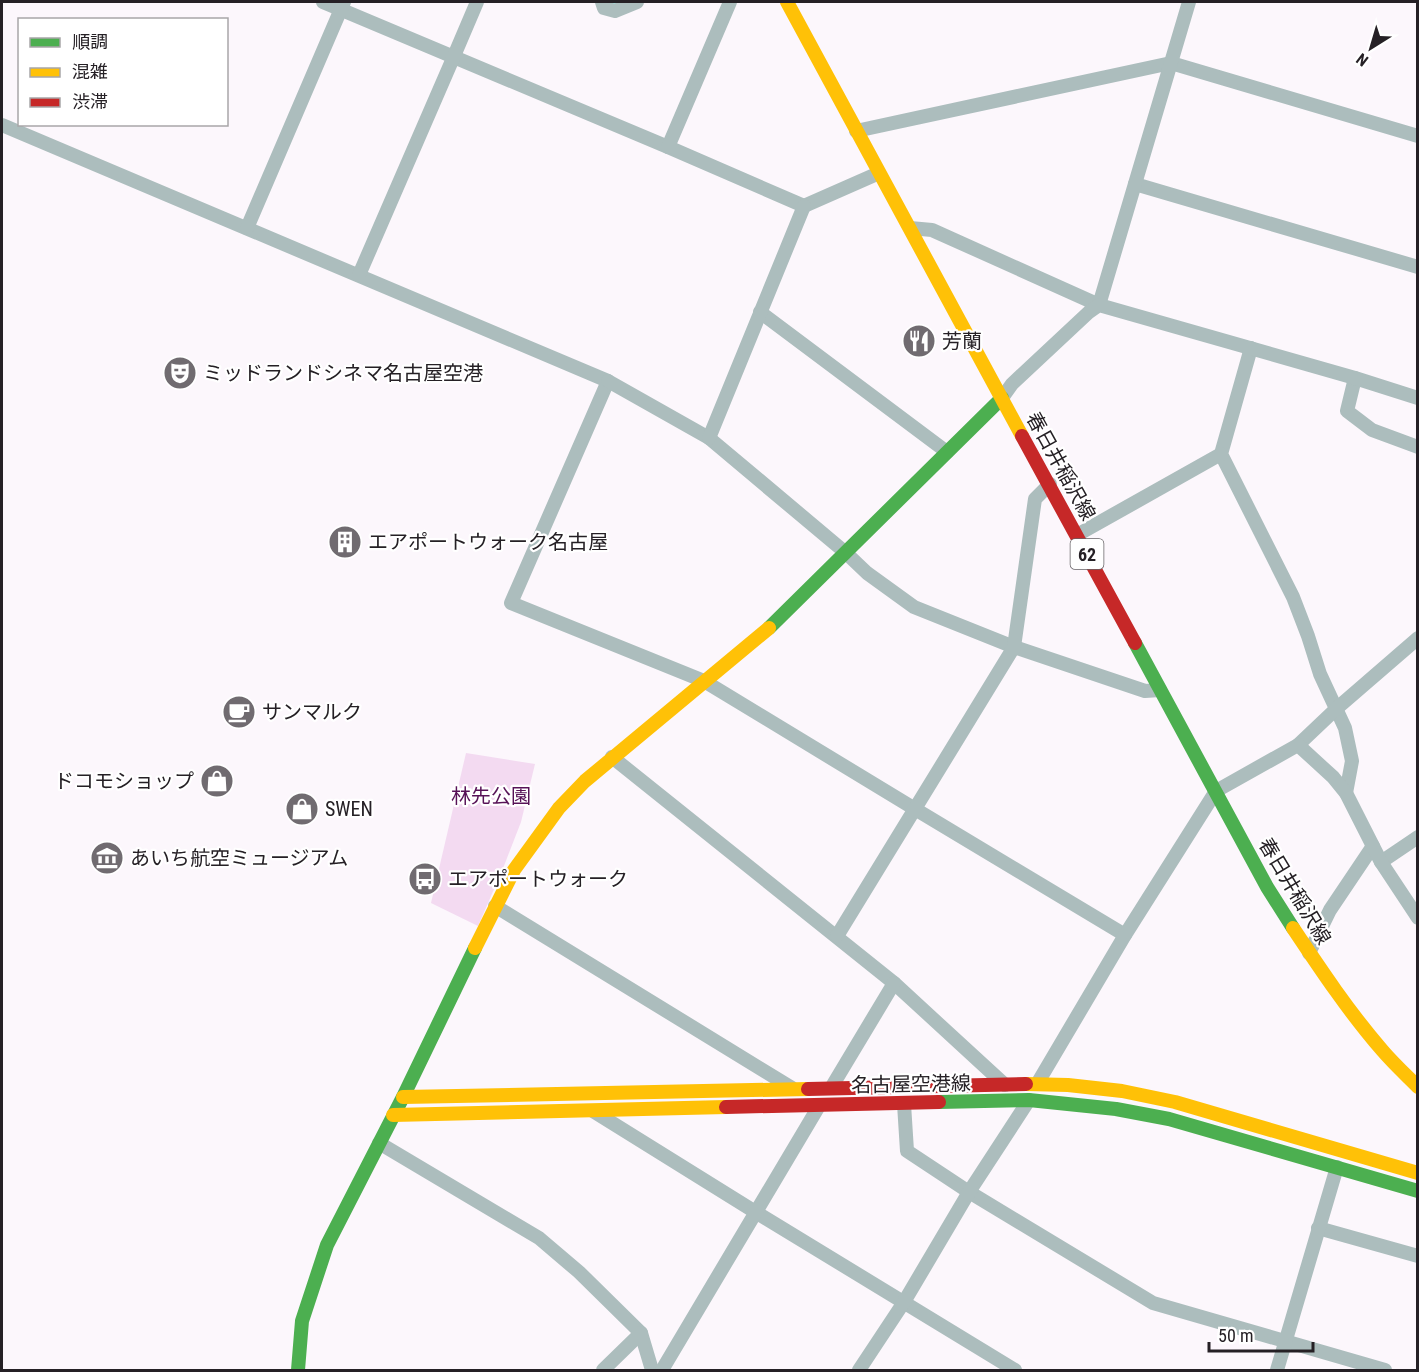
<svg xmlns="http://www.w3.org/2000/svg" width="1419" height="1372" font-family="'Roboto Condensed','Noto Sans JP',sans-serif">
<style>
.green{fill:#f3daf1}
.lines{fill:none;stroke-linecap:round;stroke-linejoin:round}
.stream{stroke:#9ee9e6;stroke-width:4.5}
.street{stroke:#acbdbd;stroke-width:14}
.fast{stroke:#4caf50;stroke-width:14}
.slow{stroke:#ffc107;stroke-width:14}
.jam{stroke:#c62828;stroke-width:14}
.labels{text-anchor:middle;dominant-baseline:central;stroke-width:4.5;stroke-linejoin:round;paint-order:stroke}
.shield{fill:#fff;stroke:#666366;stroke-width:1.5}
.shield-label{font-size:18px;font-weight:bold;fill:#252025}
.poi-label{font-size:20px;fill:#252025;stroke:#fff;text-anchor:start}
.street-label{font-size:20px;fill:#252025;stroke:#fff}
.park-label{font-size:20px;fill:#571257;stroke:#fff}
</style>
<rect width="100%" height="100%" fill="#fcf7fc"/>
<path class="green" d="M466,753L535,764L521,822L502,871L478,926L431,903Z"/>
<g class="lines">
<path class="stream" d="M610,2L611,5L617,2"/>
<g class="street">
<path d="M323,2L668,147L804,206L879,173"/>
<path d="M602,2L604,8L615,11L637,2"/>
<path d="M2,125L608,381L511,603L704,681L915,809L1125,935"/>
<path d="M856,131L1171,63L1418,136"/>
<path d="M668,147L730,2"/>
<path d="M1135,184L1418,267"/>
<path d="M247,228L344,2"/>
<path d="M910,228L932,230L1099,305L1189,2"/>
<path d="M359,275L454,56L477,2"/>
<path d="M760,312L947,452"/>
<path d="M1251,348L1221,454L1293,597L1308,636L1320,674L1345,728L1352,761L1346,793"/>
<path d="M1355,378L1347,411L1372,430L1418,447"/>
<path d="M608,381L709,438L846,553L867,573L914,607L1014,647L1145,691L1160,690"/>
<path d="M1002,398L1012,384L1089,312L1099,305L1355,378L1418,398"/>
<path d="M709,438L804,206"/>
<path d="M1077,535L1221,454"/>
<path d="M1298,745L1336,709L1418,638"/>
<path d="M612,757L894,983L1005,1085"/>
<path d="M1381,862L1418,837"/>
<path d="M495,906L792,1088"/>
<path d="M837,936L1014,647L1035,499L1050,484"/>
<path d="M1309,953L1330,910L1373,846"/>
<path d="M1037,1084L1125,935L1216,791L1298,745L1333,777L1346,793L1381,862L1418,918"/>
<path d="M831,1088L894,983"/>
<path d="M904,1104L907,1151L969,1192L1153,1303L1385,1370"/>
<path d="M593,1111L757,1213L1015,1370"/>
<path d="M379,1143L539,1238L579,1272L641,1333L652,1370"/>
<path d="M1318,1228L1418,1256"/>
<path d="M603,1370L641,1333"/>
<path d="M662,1370L819,1106"/>
<path d="M859,1370L904,1302L969,1192L1029,1100"/>
<path d="M1277,1370L1337,1167"/>
</g>
<g class="fast">
<path d="M769,628L1002,398"/>
<path d="M1135,643L1267,887L1293,928"/>
<path d="M939,1102L1029,1100L1116,1109L1169,1119L1418,1191"/>
<path d="M298,1370L302,1321L327,1245L403,1097L475,948"/>
</g>
<g class="slow">
<path d="M787,2L1022,436"/>
<path d="M1293,928C1321,970 1349,1012 1382,1050C1393,1063 1406,1075 1418,1087"/>
<path d="M475,948L514,870L559,808L585,781L769,628"/>
<path d="M1026,1084L1068,1085L1122,1091L1175,1102L1418,1173"/>
<path d="M403,1097L808,1089"/>
<path d="M393,1115L726,1107"/>
</g>
<g class="jam">
<path d="M1022,436L1135,643"/>
<path d="M808,1089L1026,1084"/>
<path d="M726,1107L939,1102"/>
</g>
</g>
<defs>
<g id="restaurant-disc" transform="scale(1.725)"><circle r="9.5" fill="#706b70" stroke="#fff"/><path d="M-5-6h1v4h1v-4h1v4h1v-4h1v5L-1.5 .5V6h-2V.5L-5-1ZM5-6V6H3V1.5H1.5Q1.5-4 5-6Z" fill="#fff"/></g>
<g id="theatre-disc" transform="scale(1.725)"><circle r="9.5" fill="#706b70" stroke="#fff"/><path d="M-5-5.5Q0-4 5-5.5V0Q5 5 0 6Q-5 5-5 0ZM-3.3-2.5H-1v1.5H-3.3ZM1-2.5H3.3v1.5H1ZM-2.8 1Q0 5.5 2.8 1Z" fill="#fff"/></g>
<g id="building-disc" transform="scale(1.725)"><circle r="9.5" fill="#706b70" stroke="#fff"/><path d="M-4-6H4V6H1V3H-1V6H-4ZM-2.5-4.3h1.7v1.8h-1.7ZM.8-4.3h1.7v1.8H.8ZM-2.5-1h1.7V.8h-1.7ZM.8-1h1.7V.8H.8Z" fill="#fff"/></g>
<g id="cafe-disc" transform="scale(1.725)"><circle r="9.5" fill="#706b70" stroke="#fff"/><path d="M-5.5-4.5H6V0H3Q3 3.5 0 3.5H-2.5Q-5.5 3.5-5.5 0ZM3-3.2v2h1.7v-2ZM-6 4.5H4V6H-6Z" fill="#fff"/></g>
<g id="shop-disc" transform="scale(1.725)"><circle r="9.5" fill="#706b70" stroke="#fff"/><path d="M-5-2.5h2.3a2.7 3.5 0 0 1 5.4 0H5L5.5 6h-11ZM-1.5-2.5h3a1.5 2.3 0 0 0-3 0Z" fill="#fff"/></g>
<g id="museum-disc" transform="scale(1.725)"><circle r="9.5" fill="#706b70" stroke="#fff"/><path d="M0-6L6-3V-2H-6V-3ZM-5-1h2V3h-2ZM-1-1h2V3h-2ZM3-1h2V3H3ZM-6 4H6V6H-6Z" fill="#fff"/></g>
<g id="bus-disc" transform="scale(1.725)"><circle r="9.5" fill="#706b70" stroke="#fff"/><path d="M-5-6H5V4H4V6H2V4H-2V6H-4V4H-5ZM-3.5-4V0h7V-4ZM-3.5 1.2v1.5H-2V1.2ZM2 1.2v1.5H3.5V1.2Z" fill="#fff"/></g>
</defs>
<g fill-rule="evenodd">
<use href="#restaurant-disc" x="919" y="341"/>
<use href="#theatre-disc" x="180" y="373"/>
<use href="#building-disc" x="345" y="542"/>
<use href="#cafe-disc" x="239" y="712"/>
<use href="#shop-disc" x="217" y="781"/>
<use href="#shop-disc" x="302" y="809"/>
<use href="#museum-disc" x="107" y="858"/>
<use href="#bus-disc" x="425" y="879"/>
</g>
<g class="labels">
<rect class="shield" x="1070.5" y="539" width="33" height="30" rx="4.5"/>
<g class="shield-label">
<text x="1087" y="554">62</text>
</g>
<g class="poi-label">
<text x="942" y="341">芳蘭</text>
<text x="203" y="373">ミッドランドシネマ名古屋空港</text>
<text x="368" y="542">エアポートウォーク名古屋</text>
<text x="262" y="712">サンマルク</text>
<text x="194" y="781" text-anchor="end">ドコモショップ</text>
<text x="325" y="809">SWEN</text>
<text x="130" y="858">あいち航空ミュージアム</text>
<text x="448" y="879">エアポートウォーク</text>
</g>
<g class="street-label">
<text transform="translate(1061 466) rotate(61)">春日井稲沢線</text>
<text transform="translate(1295 891) rotate(59)">春日井稲沢線</text>
<text transform="translate(911 1084) rotate(-1)">名古屋空港線</text>
</g>
<g class="park-label">
<text x="491" y="796">林先公園</text>
</g>
</g>
<rect width="1419" height="1372" fill="none" stroke="#252025" stroke-width="6"/>
<rect x="18" y="18" width="210" height="108" fill="#ffffff" stroke="#a8a6a8" stroke-width="1.5"/>
<rect x="30" y="38" width="30" height="9" fill="#4caf50" stroke="#a8a6a8" stroke-width="1.5"/>
<text x="72" y="48" font-size="18" fill="#252025">順調</text>
<rect x="30" y="68" width="30" height="9" fill="#ffc107" stroke="#a8a6a8" stroke-width="1.5"/>
<text x="72" y="78" font-size="18" fill="#252025">混雑</text>
<rect x="30" y="98" width="30" height="9" fill="#c62828" stroke="#a8a6a8" stroke-width="1.5"/>
<text x="72" y="108" font-size="18" fill="#252025">渋滞</text>
<g transform="translate(1371 48) rotate(217)" stroke="#ffffff" stroke-width="4.5" paint-order="stroke">
<path d="M0-4.5L10 22L0 15L-10 22Z" fill="#252025"/>
<text y="-9" font-size="16" font-weight="bold" text-anchor="middle" fill="#252025">N</text>
</g>
<path d="M1209 1342v9h104v-9" fill="none" stroke="#252025" stroke-width="3"/>
<text x="1218" y="1342" font-size="18" fill="#252025" stroke="#ffffff" stroke-width="4.5" paint-order="stroke">50 m</text>
</svg>
